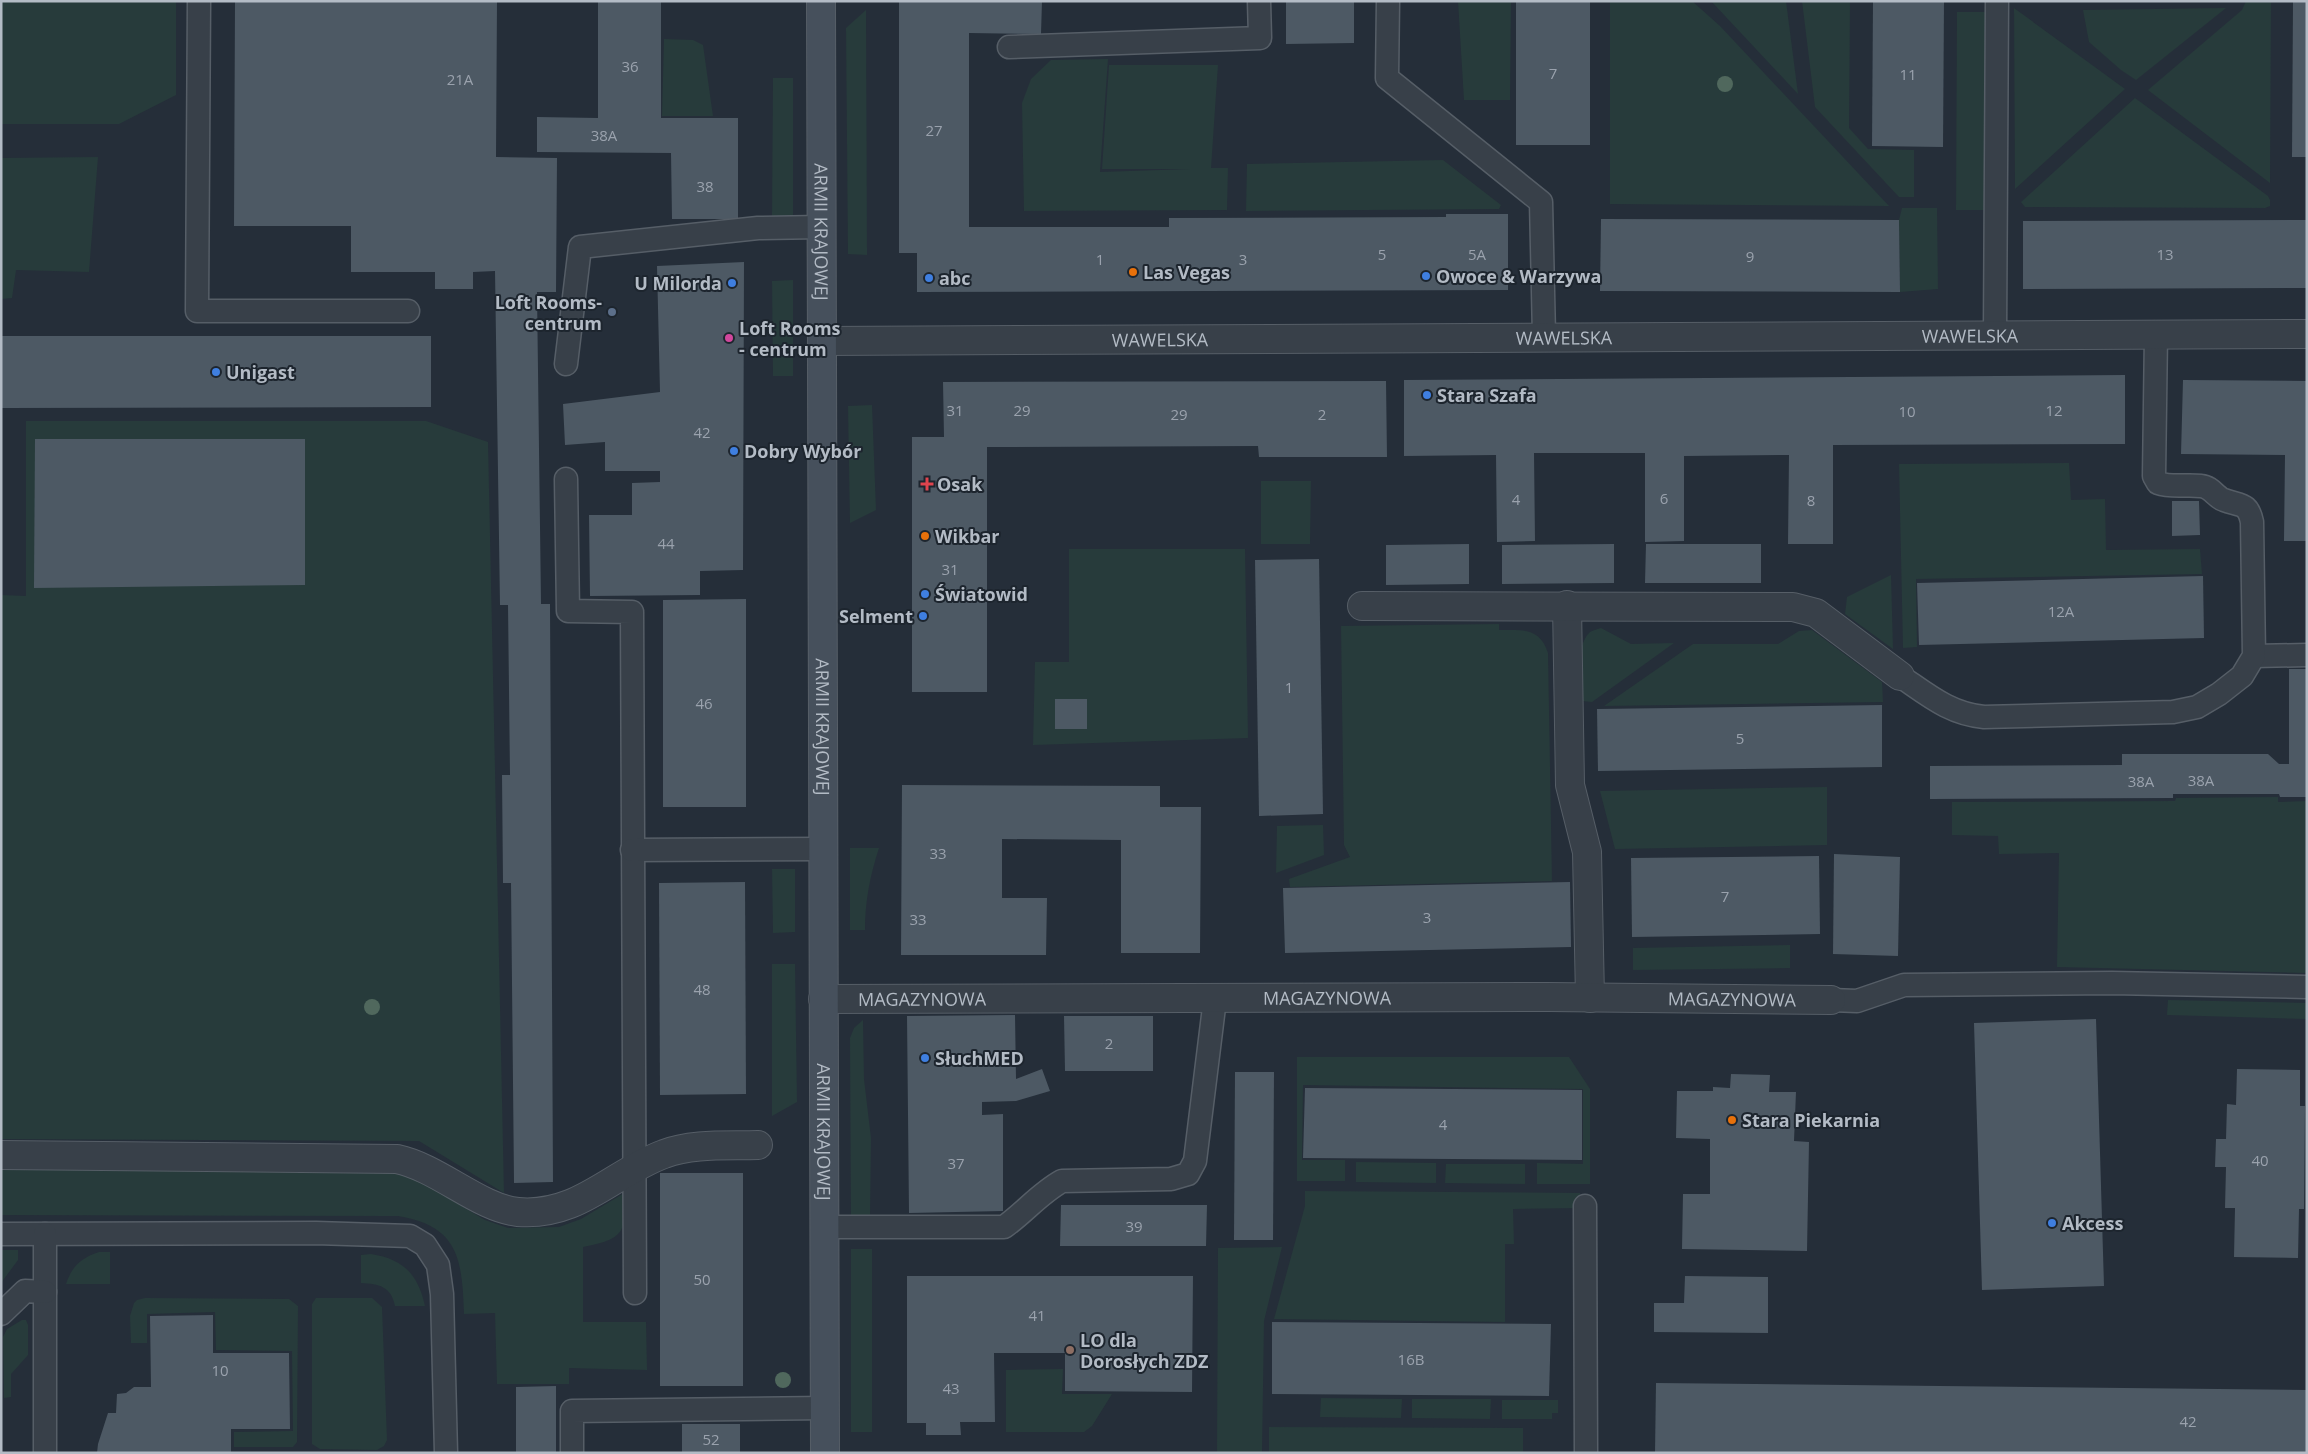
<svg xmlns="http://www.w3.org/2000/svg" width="2308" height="1454" font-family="'Open Sans',sans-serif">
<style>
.green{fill:#273b3b}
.building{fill:#4d5964}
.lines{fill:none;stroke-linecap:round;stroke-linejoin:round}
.lane-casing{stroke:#565e67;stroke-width:25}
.street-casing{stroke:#565e67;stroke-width:30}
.secondary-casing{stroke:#565e67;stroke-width:30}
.lane{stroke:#384049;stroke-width:22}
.street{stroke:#384049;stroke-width:28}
.secondary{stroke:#46505c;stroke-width:28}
.tree{fill:#50685d}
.food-dot{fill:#e8710a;stroke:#1d252e;stroke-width:2}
.shop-dot{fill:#3f7fe0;stroke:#1d252e;stroke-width:2}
.service-dot{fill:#5c6f8a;stroke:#1d252e;stroke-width:2}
.hotel-dot{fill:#d1479c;stroke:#1d252e;stroke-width:2}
.health-dot{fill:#e0444e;stroke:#1d252e;stroke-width:2}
.education-dot{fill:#8d6e63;stroke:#1d252e;stroke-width:2}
.labels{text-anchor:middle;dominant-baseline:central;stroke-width:4;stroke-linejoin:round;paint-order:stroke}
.number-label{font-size:15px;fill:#9aa2ad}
.street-label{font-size:18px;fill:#b3bbc5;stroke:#1d252e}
.poi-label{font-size:18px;font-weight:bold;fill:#b3bbc5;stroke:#1d252e;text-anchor:start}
</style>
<rect width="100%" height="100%" fill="#252e39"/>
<g class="green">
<path d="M1,1H176V95L119,124H1Z"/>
<path d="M1458,1H1511L1510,100H1464Z"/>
<path d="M1610,1H1692L1720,26L1889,206L1610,204Z"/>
<path d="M1711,1H1786L1798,94Z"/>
<path d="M1802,1H1850L1849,128L1868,149L1914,150V197H1899L1815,107Z"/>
<path d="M2246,1H2271L2270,183L2148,90L2242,10Z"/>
<path d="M2014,8L2125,89L2015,189Z"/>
<path d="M2226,8L2136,80L2121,70L2089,42L2083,10Z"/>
<path d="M866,10L867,255L848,254L846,28Z"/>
<path d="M1957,12H1988L1986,210H1956Z"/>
<path d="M664,39L693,40L703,45L713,116H662Z"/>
<path d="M1108,59L1100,172L1190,169H1102L1109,65H1218L1211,168H1228L1227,210L1024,211L1022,103L1031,79L1051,60Z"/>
<path d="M773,78H793V217L772,216Z"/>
<path d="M2135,98L2268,196L2270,200V206L2265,208L2025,207L2021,202Z"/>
<path d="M98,157L89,272L16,270L12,298L1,299V158Z"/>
<path d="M1443,160L1501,205L1499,209L1246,211L1247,164Z"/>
<path d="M1902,208H1937L1938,289L1900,292L1899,220Z"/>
<path d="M793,280V376H773L772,281Z"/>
<path d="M872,405L876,510L850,523L848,406Z"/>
<path d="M26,421H426L488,442L504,1193L419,1141L1,1139V595L26,596Z"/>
<path d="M2069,463L2071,500L2105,499L2106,550L2200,549L2202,574L1916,579L1917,647L1903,648L1899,464Z"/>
<path d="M1261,481H1311L1310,544H1261Z"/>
<path d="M1069,549H1245L1248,738L1033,745L1035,662H1069Z"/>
<path d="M1891,575L1893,649L1845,614L1847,597Z"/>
<path d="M1499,624V630C1522,630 1540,627 1548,653L1552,881L1290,887L1289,879L1350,857L1344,845L1341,626Z"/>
<path d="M1601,628L1631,644L1674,643L1592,702L1582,701C1582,682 1574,647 1590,632C1593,630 1598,629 1601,628Z"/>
<path d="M1812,630L1882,682L1883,702L1604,706L1693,644H1778L1799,631Z"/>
<path d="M1827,787V845L1615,849L1600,791Z"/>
<path d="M2278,797V802L2307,801V973L2057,967L2059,853L1999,854L1998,836L1952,835V802L2175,801L2176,798Z"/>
<path d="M1323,825L1324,855L1276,873L1277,826Z"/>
<path d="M850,848H879C870,876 865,901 865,930H850Z"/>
<path d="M772,869H795V932L773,933Z"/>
<path d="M1790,945V968L1633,970V948Z"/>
<path d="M772,964H795L797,1102L772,1116Z"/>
<path d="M2168,1000L2307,1003V1019L2167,1015Z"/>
<path d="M863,1020L864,1079L871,1138L870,1219L851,1220L850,1038L854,1028Z"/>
<path d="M1297,1057H1569L1590,1089V1184H1537V1163L1583,1164V1089L1303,1085L1302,1160H1345V1181H1297Z"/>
<path d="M1356,1162L1436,1163V1183L1356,1182Z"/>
<path d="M1446,1164H1525V1184L1445,1183Z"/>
<path d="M1,1169L391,1172L416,1179L485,1220L508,1228L559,1227L581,1219L626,1192C626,1233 624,1239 583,1247V1322H646L647,1370L569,1368V1384H497L495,1313L464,1314C462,1261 460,1226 398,1216L1,1215Z"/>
<path d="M1305,1191L1580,1193V1208L1513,1209L1514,1244H1505V1322L1274,1319L1305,1206Z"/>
<path d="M1282,1247L1264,1321L1262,1453H1217L1218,1248Z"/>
<rect x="851" y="1249" width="21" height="183"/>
<path d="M1,1250H18V1260L1,1283Z"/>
<path d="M99,1252H110V1284H66C72,1266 81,1258 99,1252Z"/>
<path d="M371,1254C403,1259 418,1274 425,1306H395C391,1286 379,1284 361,1283V1255Z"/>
<path d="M145,1298L289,1299L298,1306L297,1442L293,1447H234V1432L293,1431L292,1351L216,1350L215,1312L147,1314V1343H131L130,1316L134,1303L137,1300Z"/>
<path d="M316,1298H372L382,1307L387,1440L384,1446L377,1450L320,1449L312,1444V1304Z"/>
<path d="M22,1320H26L28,1325V1355L11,1374V1397L4,1398L3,1337L7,1329Z"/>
<path d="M1063,1369L1062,1394H1112L1092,1426L1084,1432H1006V1370Z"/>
<path d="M1321,1398L1402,1399L1401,1418L1320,1417Z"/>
<path d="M1412,1399H1491L1490,1419L1412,1418Z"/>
<path d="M1502,1400H1558V1413H1552V1419H1502Z"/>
<path d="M1269,1427L1523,1428V1453H1269Z"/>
</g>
<g class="building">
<path d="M235,1H497L496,157L557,158L556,292H537L541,604H550L553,1182L514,1183L511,883H503L502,775H510L508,605H500L495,271L473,272V289H435V272H351V226H234Z"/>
<path d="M598,1H661V118H738V219H672L671,153L537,152V117L598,118Z"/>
<path d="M899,1H1042L1041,34L969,33V227H1169V218L1446,217V214H1508V290L917,292V253H899Z"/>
<path d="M1286,1H1354V43L1286,44Z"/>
<rect x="1516" y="1" width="74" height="144"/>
<path d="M1873,1H1944L1943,147L1872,146Z"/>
<path d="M2293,1H2307V157H2292Z"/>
<path d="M1601,219L1899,220L1900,292L1600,291Z"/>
<path d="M2307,220V288L2023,289V221Z"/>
<path d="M744,262L743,570L700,571V595L590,596L589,515H632V483L660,482V471H605V442L565,445L563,404L660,392L657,266Z"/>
<path d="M1,336H431V407L1,408Z"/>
<path d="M2125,375V444L1833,445V544H1788L1789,455L1684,456V541L1645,542V453H1534L1535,541L1497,542L1496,455L1404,456V380Z"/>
<path d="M2183,380L2307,381V541H2284L2285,455L2181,454Z"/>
<path d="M1386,381L1387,457H1259L1258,446L987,447V692H912V437H944L943,382Z"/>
<path d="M35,439H305V585L34,588Z"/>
<path d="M2172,501H2199L2200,535L2172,536Z"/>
<path d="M1469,544V584L1386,585V545Z"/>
<path d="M1614,544V583L1502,584V545Z"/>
<path d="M1646,544H1761V583H1645Z"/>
<path d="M1319,559L1323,814L1259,816L1255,560Z"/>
<path d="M2203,576L2204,638L1919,645L1917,583Z"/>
<path d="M746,599V807H663V600Z"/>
<path d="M2289,669H2307V797H2280L2279,794H2173V798L1930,799V766L2122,765V754H2268L2279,764H2289Z"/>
<rect x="1055" y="699" width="32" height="30"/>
<path d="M1882,705V767L1598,771L1597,709Z"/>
<path d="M902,785L1160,786V807H1201L1200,953H1121V840L1002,839V898H1047L1046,955H901Z"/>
<path d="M1834,854L1900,857L1898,956L1833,954Z"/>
<path d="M1819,856L1820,934L1632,937L1631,858Z"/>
<path d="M745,882L746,1094L660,1095L659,883Z"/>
<path d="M1570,882L1571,947L1285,953L1283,888Z"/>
<path d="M1015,1015L1016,1079L1042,1069L1050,1091L1016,1101L982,1102V1115L1003,1114V1211L909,1213L907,1016Z"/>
<path d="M1064,1016H1153V1071H1065Z"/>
<path d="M2096,1019L2104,1286L1982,1290L1974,1023Z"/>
<path d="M2237,1069L2300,1070V1106H2305L2304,1209H2299L2298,1258L2234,1257L2235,1208H2225L2226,1167H2215L2216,1139H2226L2227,1104L2236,1105Z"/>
<path d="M1235,1072H1274L1273,1240H1234Z"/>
<path d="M1731,1074L1770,1075L1769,1092H1796L1794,1141L1809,1142L1807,1251L1682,1249L1683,1194H1710V1139L1676,1138L1677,1091H1713V1087L1730,1088Z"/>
<path d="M1305,1088L1582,1090V1160L1303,1158Z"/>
<rect x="660" y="1173" width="83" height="213"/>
<path d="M1061,1205H1207L1206,1246H1060Z"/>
<path d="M907,1276H1193L1192,1392L1065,1391V1353H994L995,1422H960L961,1435H926V1423H907Z"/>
<path d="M1685,1276L1768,1277V1333L1654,1332V1303H1684Z"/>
<path d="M213,1315V1353H289L290,1429H231V1453H97L98,1444L108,1413H116L117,1394L126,1393L134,1387H151L150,1316Z"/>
<path d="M1272,1322L1551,1324L1549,1396L1272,1394Z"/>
<path d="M1656,1383L2307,1390V1453H1655Z"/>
<path d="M556,1386V1453H516V1387Z"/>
<rect x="682" y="1424" width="58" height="29"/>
</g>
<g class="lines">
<g class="lane-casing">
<g id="lane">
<path d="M199,1L197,311H408"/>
<path d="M1388,1L1387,78L1541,202L1544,336"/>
<path d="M1009,47L1260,38L1259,1"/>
<path d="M1995,334L1997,1"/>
<path d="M566,364L580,247L758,228L822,227"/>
<path d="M566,479L568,611L632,612L635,1293"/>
<path d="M2254,656L2307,655"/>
<path d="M1900,676C1928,695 1950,714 1984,717L2173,712L2197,707L2219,694L2242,676L2254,656L2252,522C2248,502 2240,506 2224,500C2215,497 2212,487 2201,486C2186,484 2172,488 2158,483L2154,476L2156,334"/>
<path d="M632,850L824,849"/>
<path d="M1831,1000L1857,1001L1904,985L2112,983L2307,987"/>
<path d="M1585,1206L1586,1453"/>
<path d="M824,1227H1004C1024,1213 1040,1193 1062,1181L1171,1179L1188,1174L1195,1161L1215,999"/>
<path d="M1,1234L316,1233L410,1236L425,1245L438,1265L442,1294L446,1453"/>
<path d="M45,1234V1453"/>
<path d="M1,1314L25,1291L45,1292"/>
<path d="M572,1453V1411L825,1408"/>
</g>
</g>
<g class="street-casing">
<g id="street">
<path id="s1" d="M822,341L2307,334"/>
<path d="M1567,605L1570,785L1587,852L1590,998"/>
<path d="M1362,606L1793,607L1816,613L1900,676"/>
<path id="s2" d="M823,999L1549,997L1831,1000"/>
<path d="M1,1155L397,1159C439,1168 479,1208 518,1212C579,1217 612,1173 664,1154C692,1143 728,1146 758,1145"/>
</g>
</g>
<g class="secondary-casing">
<g id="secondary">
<path id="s3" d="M821,1L825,1453"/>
</g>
</g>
<use href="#lane" class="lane"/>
<use href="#street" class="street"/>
<use href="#secondary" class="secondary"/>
</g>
<g class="tree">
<circle cx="1725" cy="84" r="8"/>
<circle cx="372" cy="1007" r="8"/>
<circle cx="783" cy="1380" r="8"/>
</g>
<g class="food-dot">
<circle cx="1133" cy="272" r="5"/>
<circle cx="925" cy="536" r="5"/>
<circle cx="1732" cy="1120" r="5"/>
</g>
<g class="shop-dot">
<circle cx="1426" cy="276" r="5"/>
<circle cx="929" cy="278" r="5"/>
<circle cx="732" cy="283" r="5"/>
<circle cx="216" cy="372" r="5"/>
<circle cx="1427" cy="395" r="5"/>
<circle cx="734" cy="451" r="5"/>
<circle cx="925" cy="594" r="5"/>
<circle cx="923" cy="616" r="5"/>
<circle cx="925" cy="1058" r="5"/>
<circle cx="2052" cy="1223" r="5"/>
</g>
<circle class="service-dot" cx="612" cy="312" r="5"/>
<circle class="hotel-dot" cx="729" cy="338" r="5"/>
<path class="health-dot" d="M924.5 476.5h5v5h5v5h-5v5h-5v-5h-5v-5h5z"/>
<circle class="education-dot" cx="1070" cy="1350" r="5"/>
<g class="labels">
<g class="number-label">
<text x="630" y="66">36</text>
<text x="1553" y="73">7</text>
<text x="1908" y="74">11</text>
<text x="460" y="79">21A</text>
<text x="934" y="130">27</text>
<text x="604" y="135">38A</text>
<text x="705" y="186">38</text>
<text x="1382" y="254">5</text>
<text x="1477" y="254">5A</text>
<text x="2165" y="254">13</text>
<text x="1750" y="256">9</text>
<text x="1100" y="259">1</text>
<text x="1243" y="259">3</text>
<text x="955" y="410">31</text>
<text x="1022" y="410">29</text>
<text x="2054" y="410">12</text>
<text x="1907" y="411">10</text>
<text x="1179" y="414">29</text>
<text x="1322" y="414">2</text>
<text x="702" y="432">42</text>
<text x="1664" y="498">6</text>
<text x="1516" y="499">4</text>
<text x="1811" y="500">8</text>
<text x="666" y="543">44</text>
<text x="950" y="569">31</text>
<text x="2061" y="611">12A</text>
<text x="1289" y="687">1</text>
<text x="704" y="703">46</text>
<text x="1740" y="738">5</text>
<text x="2201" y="780">38A</text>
<text x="2141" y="781">38A</text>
<text x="938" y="853">33</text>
<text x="1725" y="896">7</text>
<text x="1427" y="917">3</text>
<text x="918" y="919">33</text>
<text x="702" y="989">48</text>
<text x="1109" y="1043">2</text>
<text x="1443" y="1124">4</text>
<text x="2260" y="1160">40</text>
<text x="956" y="1163">37</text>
<text x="1134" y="1226">39</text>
<text x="702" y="1279">50</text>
<text x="1037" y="1315">41</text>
<text x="1411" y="1359">16B</text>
<text x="220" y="1370">10</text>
<text x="951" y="1388">43</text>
<text x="2188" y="1421">42</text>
<text x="711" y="1439">52</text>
</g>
<g class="street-label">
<text stroke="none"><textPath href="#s3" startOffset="231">ARMII KRAJOWEJ</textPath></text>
<text stroke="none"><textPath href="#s1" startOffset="1148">WAWELSKA</textPath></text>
<text stroke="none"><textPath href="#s1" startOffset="742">WAWELSKA</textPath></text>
<text stroke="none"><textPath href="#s1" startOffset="338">WAWELSKA</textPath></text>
<text stroke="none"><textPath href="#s3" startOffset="726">ARMII KRAJOWEJ</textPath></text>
<text stroke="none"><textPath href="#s2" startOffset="504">MAGAZYNOWA</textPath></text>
<text stroke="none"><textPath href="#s2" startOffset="99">MAGAZYNOWA</textPath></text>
<text stroke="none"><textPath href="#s2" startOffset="909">MAGAZYNOWA</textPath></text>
<text stroke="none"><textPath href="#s3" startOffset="1131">ARMII KRAJOWEJ</textPath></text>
</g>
<g class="poi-label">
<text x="1143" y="272">Las Vegas</text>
<text x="1436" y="276">Owoce &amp; Warzywa</text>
<text x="939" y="278">abc</text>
<text x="722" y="283" text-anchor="end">U Milorda</text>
<text x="602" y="302" text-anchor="end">Loft Rooms-<tspan x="602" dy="21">centrum</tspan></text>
<text x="739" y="328">Loft Rooms<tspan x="739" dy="21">- centrum</tspan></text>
<text x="226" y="372">Unigast</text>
<text x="1437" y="395">Stara Szafa</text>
<text x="744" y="451">Dobry Wybór</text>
<text x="937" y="484">Osak</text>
<text x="935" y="536">Wikbar</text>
<text x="935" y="594">Światowid</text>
<text x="913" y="616" text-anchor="end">Selment</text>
<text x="935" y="1058">SłuchMED</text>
<text x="1742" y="1120">Stara Piekarnia</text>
<text x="2062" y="1223">Akcess</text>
<text x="1080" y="1340">LO dla<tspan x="1080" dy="21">Dorosłych ZDZ</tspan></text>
</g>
</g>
<rect width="2308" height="1454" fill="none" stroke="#b3bbc5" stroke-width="5"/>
</svg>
